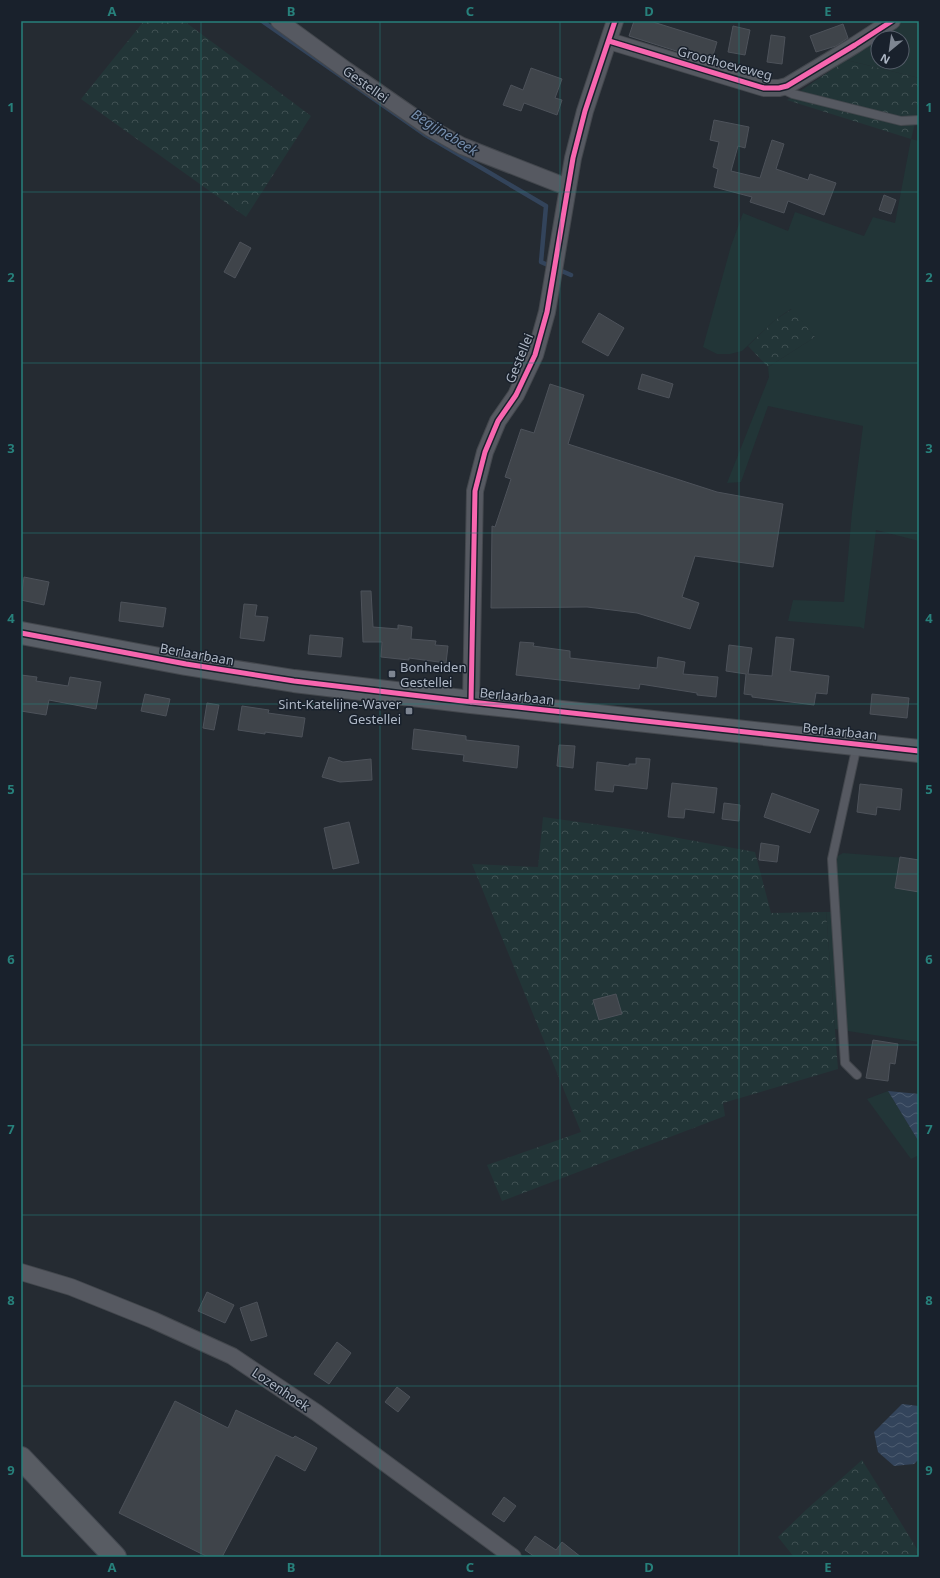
<svg xmlns="http://www.w3.org/2000/svg" width="940" height="1578" font-family="'Noto Sans',sans-serif">
<style>
.green{fill:#223537}
.forest{fill:url(#forest-crowns)}
.water{fill:url(#water-waves)}
.lines{fill:none;stroke-linecap:round;stroke-linejoin:round}
.stream{stroke:#33445b;stroke-width:4.5}
.building{fill:#3f444a;stroke:#4d525a}
.lane-casing{stroke:#43474d;stroke-width:10}
.street-casing{stroke:#43474d;stroke-width:18}
.secondary-casing{stroke:#43474d;stroke-width:24}
.primary-casing{stroke:#42474f;stroke-width:24}
.lane{stroke:#565961;stroke-width:8}
.street{stroke:#565961;stroke-width:16}
.secondary{stroke:#595e66;stroke-width:22}
.primary{stroke:#585c63;stroke-width:22}
.cycleway-casing{stroke:#19212c;stroke-width:8}
.cycleway{stroke:#f766af;stroke-width:5}
.grid{fill:none;stroke:#27807b;stroke-width:1;stroke-opacity:0.55}
.poi-dot{fill:#7e8692;stroke:#19212c;stroke-width:1.5}
.labels{text-anchor:middle;dominant-baseline:central;stroke-width:3;stroke-linejoin:round;paint-order:stroke}
.street-label{font-size:13px;fill:#aeb7c5;stroke:#19212c}
.poi-label{font-size:13px;fill:#aeb7c5;stroke:#19212c;text-anchor:start}
.water-label{font-size:14px;font-style:italic;fill:#768ead;stroke:#19212c}
.neatline{fill:none;stroke:#27807b;stroke-width:1.5}
.grid-label{font-size:13px;text-anchor:middle;font-weight:bold;fill:#27807b}
</style>
<defs>
<pattern id="forest-crowns" width="20" height="18" patternUnits="userSpaceOnUse"><rect width="20" height="18" fill="#223537"/><path d="M2 6a3 3 0 1 1 6 0M12 15a3 3 0 1 1 6 0" fill="none" stroke="#405052"/></pattern>
<pattern id="water-waves" width="16" height="10" patternUnits="userSpaceOnUse"><rect width="16" height="10" fill="#33445b"/><path d="M0 5q4-4 8 0t8 0" fill="none" stroke="#4e5d71"/></pattern>
</defs>
<rect width="100%" height="100%" fill="#252b32"/>
<g class="green">
<path d="M904,21H919V78L846,60L878,38V62H902V38H878Z"/>
<path d="M911,139L919,141V541L876,530L864,629L860,627L788,621L793,600L844,602L852,512L863,426L768,406L741,482L727,483L769,377L768,367L815,337L791,309L775,320L742,351L730,354H717L703,347L731,246L743,213L788,231L795,212L864,236L873,217L895,223Z"/>
<path d="M843,853L919,859V1042L835,1029L826,912H835L832,859Z"/>
<path d="M888,1091L919,1142V1155L911,1159L867,1099Z"/>
</g>
<g class="forest">
<path d="M144,21H184L311,116L246,217L81,99Z"/>
<path d="M846,60L919,78V107L911,139L787,100Z"/>
<path d="M792,309L815,337L768,367L748,346L775,320Z"/>
<path d="M543,817L629,829L755,852L771,913L826,912L838,1069L723,1103L725,1116L502,1201L487,1165L581,1132L472,864L538,867Z"/>
<path d="M862,1460L919,1552L913,1557H794L778,1537L807,1509Z"/>
</g>
<g class="water">
<path d="M888,1091L919,1094V1142Z"/>
<path d="M902,1404L919,1406V1459L914,1464L894,1466L878,1452L874,1432Z"/>
</g>
<g class="lines">
<path class="stream" d="M262,21L424,134L546,206L541,262L571,275"/>
</g>
<g class="building">
<path d="M634,21H650L717,42L711,62L629,36Z"/>
<path d="M843,24L848,38L836,46L816,52L810,36Z"/>
<path d="M733,26L750,30L745,55L728,52Z"/>
<path d="M771,35L785,37L782,64L767,62Z"/>
<path d="M531,68L562,79L555,98L562,100L557,115L524,103L521,111L503,105L511,85L523,90Z"/>
<path d="M714,120L749,127L745,148L738,146L731,171L760,178L772,140L784,144L776,169L808,180L810,174L836,183L824,215L788,201L784,213L750,202L752,197L714,187L718,169L713,167L719,142L710,140Z"/>
<path d="M884,195L896,200L891,214L879,210Z"/>
<path d="M240,242L251,248L235,278L224,272Z"/>
<path d="M599,313L624,328L608,356L582,342Z"/>
<path d="M642,374L673,384L669,398L638,389Z"/>
<path d="M550,384L584,395L568,444L717,492L783,504L773,567L695,556L682,597L699,603L690,629L637,613L587,607L491,608L492,526L495,527L511,479L505,477L521,429L534,433Z"/>
<path d="M24,577L49,582L44,605L21,600Z"/>
<path d="M361,591H371L373,627L398,629V625L412,627L411,639L436,641L435,645L448,646L446,663L409,658V660L381,657L382,642H363Z"/>
<path d="M121,602L166,608L163,627L119,621Z"/>
<path d="M244,604L257,605L255,616L268,617L264,641L240,638Z"/>
<path d="M310,635L343,638L341,657L308,654Z"/>
<path d="M776,637L794,639L790,671L829,676L827,694L816,693L814,705L752,697V695L744,694L746,674L726,671L729,645L752,648L748,674L772,676Z"/>
<path d="M520,642L534,643L533,646L570,651V658L657,668L658,657L685,662L683,674L718,677L716,697L697,695V693L640,684L639,689L516,675Z"/>
<path d="M21,675L37,677L36,681L68,686L70,677L101,682L96,709L49,700L46,715L21,711Z"/>
<path d="M145,694L170,699L166,716L141,711Z"/>
<path d="M872,694L909,698L907,718L870,714Z"/>
<path d="M207,703L219,705L214,730L203,728Z"/>
<path d="M242,706L269,710L268,713L305,718L302,737L265,732V734L238,730Z"/>
<path d="M414,729L466,736V740L519,746L517,768L463,761L464,755L412,749Z"/>
<path d="M559,745L575,746L573,768L557,766Z"/>
<path d="M329,757L343,762L371,759L372,780L340,782L322,777Z"/>
<path d="M636,758L650,759L647,789L614,785L613,792L595,790L597,762L629,766V764H636Z"/>
<path d="M672,783L717,788L714,813L685,809L684,818L668,817Z"/>
<path d="M860,784L902,789L900,810L877,807L876,815L857,812Z"/>
<path d="M772,793L819,810L810,833L764,817Z"/>
<path d="M724,803L740,805L739,821L722,819Z"/>
<path d="M349,822L359,863L333,869L324,828Z"/>
<path d="M761,843L779,846L777,862L759,860Z"/>
<path d="M900,857L919,860V892L895,888Z"/>
<path d="M616,994L622,1014L599,1020L593,1000Z"/>
<path d="M873,1040L898,1044L895,1064L890,1063L888,1081L866,1078Z"/>
<path d="M207,1292L234,1305L225,1323L198,1311Z"/>
<path d="M257,1302L267,1336L251,1341L240,1308Z"/>
<path d="M337,1342L351,1353L329,1384L314,1374Z"/>
<path d="M397,1387L410,1397L398,1412L385,1402Z"/>
<path d="M175,1401L228,1428L236,1410L293,1438L295,1436L317,1448L305,1471L276,1455L222,1557H208L119,1513Z"/>
<path d="M504,1497L516,1506L504,1522L492,1514Z"/>
<path d="M535,1536L556,1550L562,1542L581,1557H535L525,1550Z"/>
</g>
<g class="lines">
<g class="lane-casing">
<g id="lane">
<path d="M782,89L793,94L901,121L919,120"/>
<path d="M857,1075L845,1063L832,859L857,745"/>
</g>
</g>
<g class="street-casing">
<g id="street">
<path d="M279,21L346,70L430,128L462,146L567,187"/>
<path d="M609,41L764,88H779L787,86L855,45L892,21"/>
<path d="M471,702L475,491L485,452L498,421L516,395L535,355L547,312L573,158L585,111L615,21"/>
<path d="M21,1272L71,1287L153,1320L232,1356L317,1413L513,1557"/>
</g>
</g>
<g class="secondary-casing">
<path id="secondary" d="M21,633L186,664L294,681L471,702L919,751"/>
</g>
<g class="primary-casing">
<path id="primary" d="M21,1458L115,1557"/>
</g>
<use href="#lane" class="lane"/>
<use href="#street" class="street"/>
<use href="#secondary" class="secondary"/>
<use href="#primary" class="primary"/>
<g class="cycleway-casing">
<g id="cycleway">
<path d="M609,41L764,88H779L787,86L855,45L892,21"/>
<path d="M21,633L186,664L294,681L471,702L919,751"/>
<path d="M471,702L475,491L485,452L498,421L516,395L535,355L547,312L573,158L585,111L615,21"/>
</g>
</g>
<use href="#cycleway" class="cycleway"/>
</g>
<path class="grid" d="M201,21V1557M380,21V1557M560,21V1557M739,21V1557M21,192H919M21,363H919M21,533H919M21,704H919M21,874H919M21,1045H919M21,1215H919M21,1386H919"/>
<g class="poi-dot">
<rect x="388" y="670" width="8" height="8" rx="2"/>
<rect x="405" y="707" width="8" height="8" rx="2"/>
</g>
<g class="labels">
<g class="street-label">
<text transform="translate(725 63) rotate(15)">Groothoeveweg</text>
<text transform="translate(366 84) rotate(35)">Gestellei</text>
<text transform="translate(519 358) rotate(-68)">Gestellei</text>
<text transform="translate(197 654) rotate(10)">Berlaarbaan</text>
<text transform="translate(517 696) rotate(6)">Berlaarbaan</text>
<text transform="translate(840 731) rotate(6)">Berlaarbaan</text>
<text transform="translate(281 1389) rotate(34)">Lozenhoek</text>
</g>
<g class="poi-label">
<text x="400" y="667">Bonheiden<tspan x="400" dy="15">Gestellei</tspan></text>
<text x="401" y="704" text-anchor="end">Sint-Katelijne-Waver<tspan x="401" dy="15">Gestellei</tspan></text>
</g>
<g class="water-label">
<text transform="translate(445 132) rotate(32)">Begijnebeek</text>
</g>
</g>
<rect width="940" height="1578" fill="none" stroke="#19212c" stroke-width="44"/>
<g transform="translate(890 50) rotate(209)"><circle r="19" fill="#19212c" stroke="#555d69"/>
<path d="M0-3L7 15L0 10L-7 15Z" fill="#7e8692"/>
<text y="-6" font-size="11" font-weight="bold" text-anchor="middle" fill="#aeb7c5">N</text>
</g>
<rect x="22" y="22" width="896" height="1534" class="neatline"/>
<g class="grid-label">
<text x="112" y="16">A</text>
<text x="291" y="16">B</text>
<text x="470" y="16">C</text>
<text x="649" y="16">D</text>
<text x="828" y="16">E</text>
<text x="11" y="112">1</text>
<text x="929" y="112">1</text>
<text x="11" y="282">2</text>
<text x="929" y="282">2</text>
<text x="11" y="453">3</text>
<text x="929" y="453">3</text>
<text x="11" y="623">4</text>
<text x="929" y="623">4</text>
<text x="11" y="794">5</text>
<text x="929" y="794">5</text>
<text x="11" y="964">6</text>
<text x="929" y="964">6</text>
<text x="11" y="1134">7</text>
<text x="929" y="1134">7</text>
<text x="11" y="1305">8</text>
<text x="929" y="1305">8</text>
<text x="11" y="1475">9</text>
<text x="929" y="1475">9</text>
<text x="112" y="1572">A</text>
<text x="291" y="1572">B</text>
<text x="470" y="1572">C</text>
<text x="649" y="1572">D</text>
<text x="828" y="1572">E</text>
</g>
</svg>
